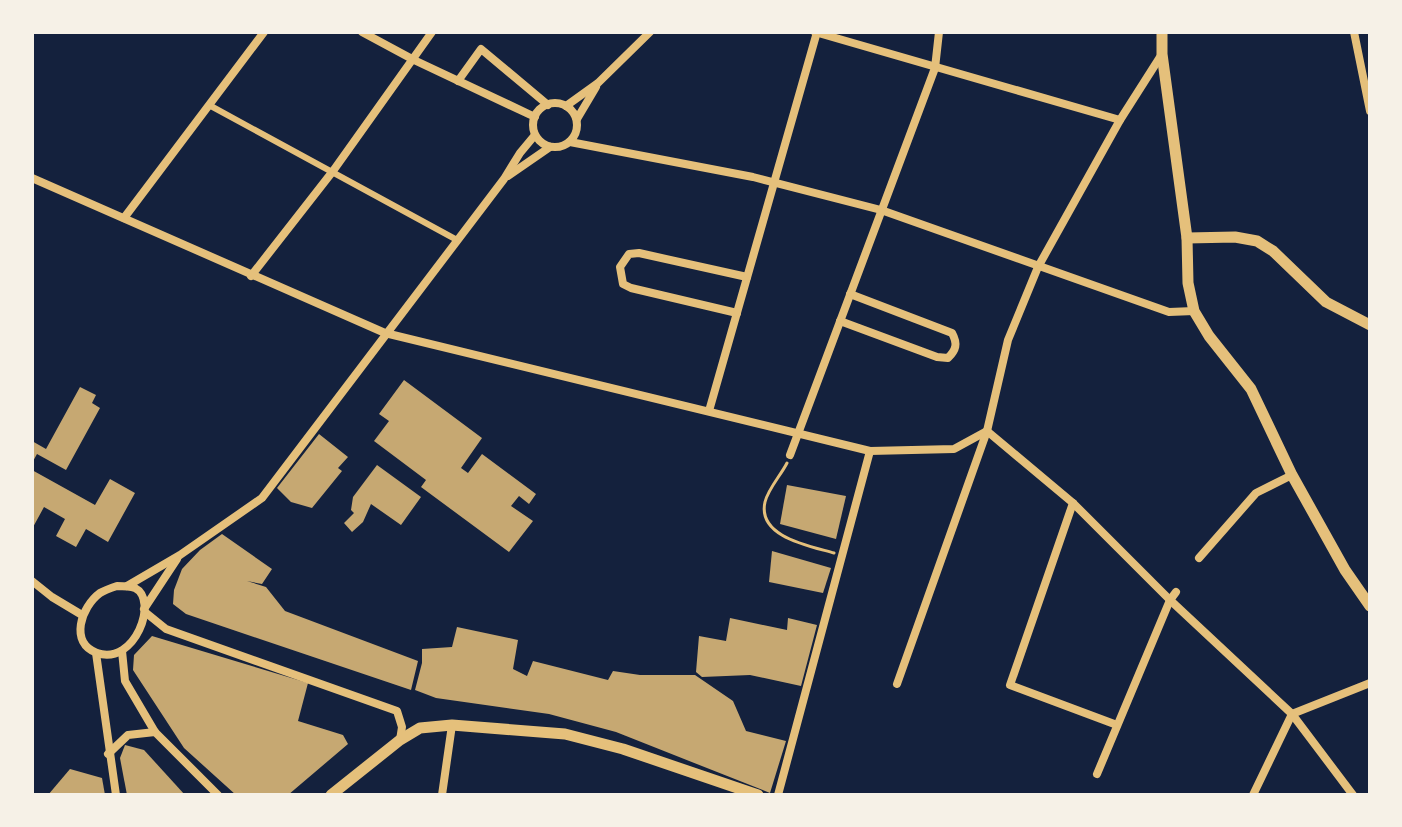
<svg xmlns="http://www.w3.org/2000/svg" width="1402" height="827" font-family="Lato,sans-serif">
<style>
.building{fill:#c6a872}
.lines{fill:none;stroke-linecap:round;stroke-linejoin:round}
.path{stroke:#e5c07b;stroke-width:3}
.pedestrian{stroke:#e5c07b;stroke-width:6}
.minor{stroke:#e5c07b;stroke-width:8}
.tertiary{stroke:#e5c07b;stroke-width:11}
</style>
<rect width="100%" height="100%" fill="#14213d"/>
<g class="building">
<path d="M404,380L482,438L461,468L468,473L482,454L536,494L529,504L519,496L511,506L533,521L509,552L421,487L426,480L374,441L389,421L379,414Z"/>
<path d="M80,387L96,395L92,403L100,408L66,470L37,454L32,463V441L46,449Z"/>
<path d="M319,434L348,457L338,468L342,471L312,508L291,502L277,488Z"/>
<path d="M377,465L421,497L401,525L371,504L363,522L352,532L344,523L354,513L351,510L353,497Z"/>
<path d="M32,470L95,505L110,479L135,493L108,542L86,529L76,547L56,536L65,519L44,507L32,529Z"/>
<path d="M787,485L846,496L836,539L780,524Z"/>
<path d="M222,534L272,569L262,584L247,581L266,587L285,611L418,661L411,690L186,614L173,604L174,590L182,569L200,550Z"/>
<path d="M772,551L831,568L823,593L769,582Z"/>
<path d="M730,618L787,630L788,618L817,625L801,686L750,675L702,677L696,672L699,636L726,641Z"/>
<path d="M457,627L518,640L513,669L527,676L533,661L608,680L613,671L640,675H695L733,701L746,731L786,741L770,793L616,732L549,714L436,698L415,690L422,663V649L452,647Z"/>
<path d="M152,636L308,683L298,721L343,735L348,744L288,795H236L184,748L133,670L134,655Z"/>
<path d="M125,745L144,750L185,795H127L120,758Z"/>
<path d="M70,769L102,778L105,795H48Z"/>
</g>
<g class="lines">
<path class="path" d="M787,463C781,475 768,489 765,502C757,537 810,546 834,553"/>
<path class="pedestrian" d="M209,105L457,240"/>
<g class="minor">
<path d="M362,32L414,60L535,117"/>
<path d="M815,32L1120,120"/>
<path d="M1354,32L1370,111"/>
<path d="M458,81L481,49L548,105"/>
<circle cx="555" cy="125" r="22"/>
<path d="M566,106L598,83L650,32"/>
<path d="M577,119L596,87"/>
<path d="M570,142L753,177L881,210L1169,312L1194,311"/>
<path d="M508,176L550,147"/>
<path d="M32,178L385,333L870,451L954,449L987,431"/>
<path d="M124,218L264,32"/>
<path d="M251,276L333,171L432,32"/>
<path d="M737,313L631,288L623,284L620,267L629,254L639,253L747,277"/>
<path d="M840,321L937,357L948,358C956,350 958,344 952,333L850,294"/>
<path d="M709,411L817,32"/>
<path d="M987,431L1073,503L1170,600L1292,714L1353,795"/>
<path d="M790,455L935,68L939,32"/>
<path d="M1073,503L1010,685L1117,725"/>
<path d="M1199,558L1256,493L1292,475"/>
<path d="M32,581L52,597L82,615"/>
<path d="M117,586C122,586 130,586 135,588C159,600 135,666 97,653C69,643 81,607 100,593C105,590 111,588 117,586Z"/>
<path d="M127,586L180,555L262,498L504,179L520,153L535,135"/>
<path d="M144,609L177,559"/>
<path d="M145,612L166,629L397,711L402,727L400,740"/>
<path d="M122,651L125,681L155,732L218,795"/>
<path d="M96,653L116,795"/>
<path d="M897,684L987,431L1008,340L1038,267L1120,120L1162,54"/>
<path d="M108,754L128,735L155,732"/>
<path d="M1097,774L1170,600L1176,592"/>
<path d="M442,795L452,725"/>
<path d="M778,795L870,451"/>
<path d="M1253,795L1292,714L1370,683"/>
</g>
<g class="tertiary">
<path d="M1162,32V54L1187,238L1188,283L1194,311L1209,336L1251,389L1292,475L1345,570L1370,606"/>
<path d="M1187,238L1235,237L1257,241L1273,251L1326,302L1370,325"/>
<path d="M331,795L400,740L420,728L452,725L565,734L623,749L758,795"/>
</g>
</g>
<rect width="1402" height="827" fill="none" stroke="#f6f1e7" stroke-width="68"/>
</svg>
